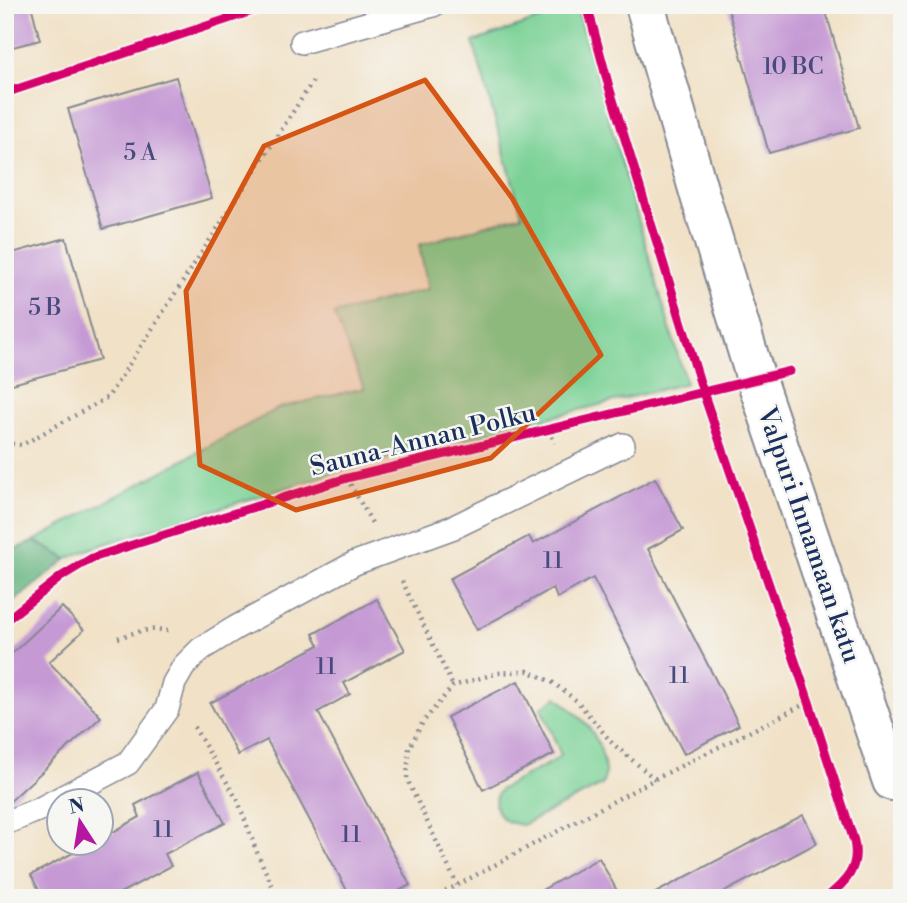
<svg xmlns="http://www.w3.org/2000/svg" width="907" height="903" font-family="'Libre Bodoni',serif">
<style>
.green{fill:#7cd296;stroke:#4c807a;stroke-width:2}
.forest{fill:#65b47f;stroke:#40726e;stroke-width:2}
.building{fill:#c599d4}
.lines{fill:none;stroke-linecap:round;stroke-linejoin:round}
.service-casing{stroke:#868892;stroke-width:26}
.minor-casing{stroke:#868892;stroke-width:42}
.path{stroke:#868892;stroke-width:4.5;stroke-dasharray:2 5;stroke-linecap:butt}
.service{stroke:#fff;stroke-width:23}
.minor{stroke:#fff;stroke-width:38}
.cycleway-casing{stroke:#f6f6f2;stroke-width:13}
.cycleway{stroke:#d6006c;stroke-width:9}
.marked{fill:#d45514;fill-opacity:0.2;stroke:#d45514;stroke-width:5;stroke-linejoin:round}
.labels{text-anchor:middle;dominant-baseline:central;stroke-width:5;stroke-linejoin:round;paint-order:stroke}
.number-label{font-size:23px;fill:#464a7c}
.street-label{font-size:26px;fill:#1b2f5e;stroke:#f6f6f2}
</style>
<rect width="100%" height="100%" fill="#f6f6f2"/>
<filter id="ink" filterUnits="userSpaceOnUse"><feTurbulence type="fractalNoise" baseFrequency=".0143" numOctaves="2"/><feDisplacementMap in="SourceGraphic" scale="14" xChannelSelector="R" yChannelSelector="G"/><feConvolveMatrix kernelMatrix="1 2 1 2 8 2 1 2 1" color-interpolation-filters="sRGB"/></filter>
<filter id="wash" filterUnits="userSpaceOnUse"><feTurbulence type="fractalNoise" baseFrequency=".00686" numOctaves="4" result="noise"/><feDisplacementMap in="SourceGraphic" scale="28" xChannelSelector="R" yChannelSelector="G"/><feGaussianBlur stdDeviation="1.57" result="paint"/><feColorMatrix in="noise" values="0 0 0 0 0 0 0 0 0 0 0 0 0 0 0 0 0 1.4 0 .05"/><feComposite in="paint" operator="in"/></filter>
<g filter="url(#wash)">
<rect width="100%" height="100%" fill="#f1e1c6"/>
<g class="green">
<path d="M577,10L686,383L346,469L92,548L67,559L34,541L279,408L364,388L334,314L428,289L419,245L522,215L473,42L552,15Z"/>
<path d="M557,697C579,716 596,728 603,758C605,770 607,774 602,785L523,825C518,824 509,823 505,820C494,813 492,798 501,789L552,762L561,755L541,708Z"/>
</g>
<path class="forest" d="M34,541L67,559L5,609V554Z"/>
<g id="blocks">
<g class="building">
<path d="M5,5H31L40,40L5,49Z"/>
<path d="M727,5H824L859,128L769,153Z"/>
<path d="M176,77L212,198L103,229L68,109Z"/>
<path d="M66,238L100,360L5,386V255Z"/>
<path d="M655,478L683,530L648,549L739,725L684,754L593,578L557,598L553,588L477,630L449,579L529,536L533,544Z"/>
<path d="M377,599L405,650L344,683L350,694L318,712L410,885L386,898H351L267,740L238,755L210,703L319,645L313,634Z"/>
<path d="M62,607L84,630L49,662L101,717L5,806V660Z"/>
<path d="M518,681L554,754L483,790L447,717Z"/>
<path d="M198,772L225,823L165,854L171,866L111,898H43L31,875L90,844H102V838L140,817L135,805Z"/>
<path d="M803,815L817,843L713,898H646Z"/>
<path d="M599,858L621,898H528Z"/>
</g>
</g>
</g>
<g filter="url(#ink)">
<use href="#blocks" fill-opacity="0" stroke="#868892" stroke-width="2"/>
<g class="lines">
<g class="service-casing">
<g id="service">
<path d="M302,42L433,5"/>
<path d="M5,823L40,809L128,763L167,709L174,683L184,666L201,649L235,628L355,563L454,527L623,445"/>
</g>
</g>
<g class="minor-casing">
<path id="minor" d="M645,5L700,196L756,379L892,781"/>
</g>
<g class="path">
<path d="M549,430L555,443"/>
<path d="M5,443L22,445L108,397L313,81"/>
<path d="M347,478L372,523"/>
<path d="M402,581L453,686"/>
<path d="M118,638C136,632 153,626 172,632"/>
<path d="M194,727L238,801L256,850L274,890L279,898"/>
<path d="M655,779L809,702"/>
<path d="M433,898L655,779L612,743L577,701L552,682L528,671L498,673L453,686L423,722L409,748L407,779L457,885"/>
</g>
<use href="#service" class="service"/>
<use href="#minor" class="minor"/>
<g class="cycleway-casing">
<g id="cycleway">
<path d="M587,5L609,87L703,392L809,702L854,841C860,868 846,882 826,898"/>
<path d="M5,93L270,5"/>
<path d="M5,621L62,576L92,558L129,546L347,478L790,371"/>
</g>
</g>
<use href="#cycleway" class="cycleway"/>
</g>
</g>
<path class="marked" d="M425,80L512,198L601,355L491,458L296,510L200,465L186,291L264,146Z"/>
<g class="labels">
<g class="number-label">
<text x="793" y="67">10 BC</text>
<text x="140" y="153">5 A</text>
<text x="45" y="308">5 B</text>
<text x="553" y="561">11</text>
<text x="326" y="667">11</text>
<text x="679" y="676">11</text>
<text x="163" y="830">11</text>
<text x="351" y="835">11</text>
</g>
<g class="street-label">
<text transform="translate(423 440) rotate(-14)">Sauna-Annan Polku</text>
<text transform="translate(809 535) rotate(71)">Valpuri Innamaan katu</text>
</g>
</g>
<rect width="907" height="903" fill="none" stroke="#f6f6f2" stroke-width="28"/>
<g transform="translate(80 822) rotate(348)"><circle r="33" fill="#f6f6f2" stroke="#9ea6b7" stroke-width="2"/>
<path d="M0-5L12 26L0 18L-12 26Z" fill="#b5179e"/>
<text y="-10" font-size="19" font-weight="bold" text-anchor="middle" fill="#1b2f5e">N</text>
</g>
</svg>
